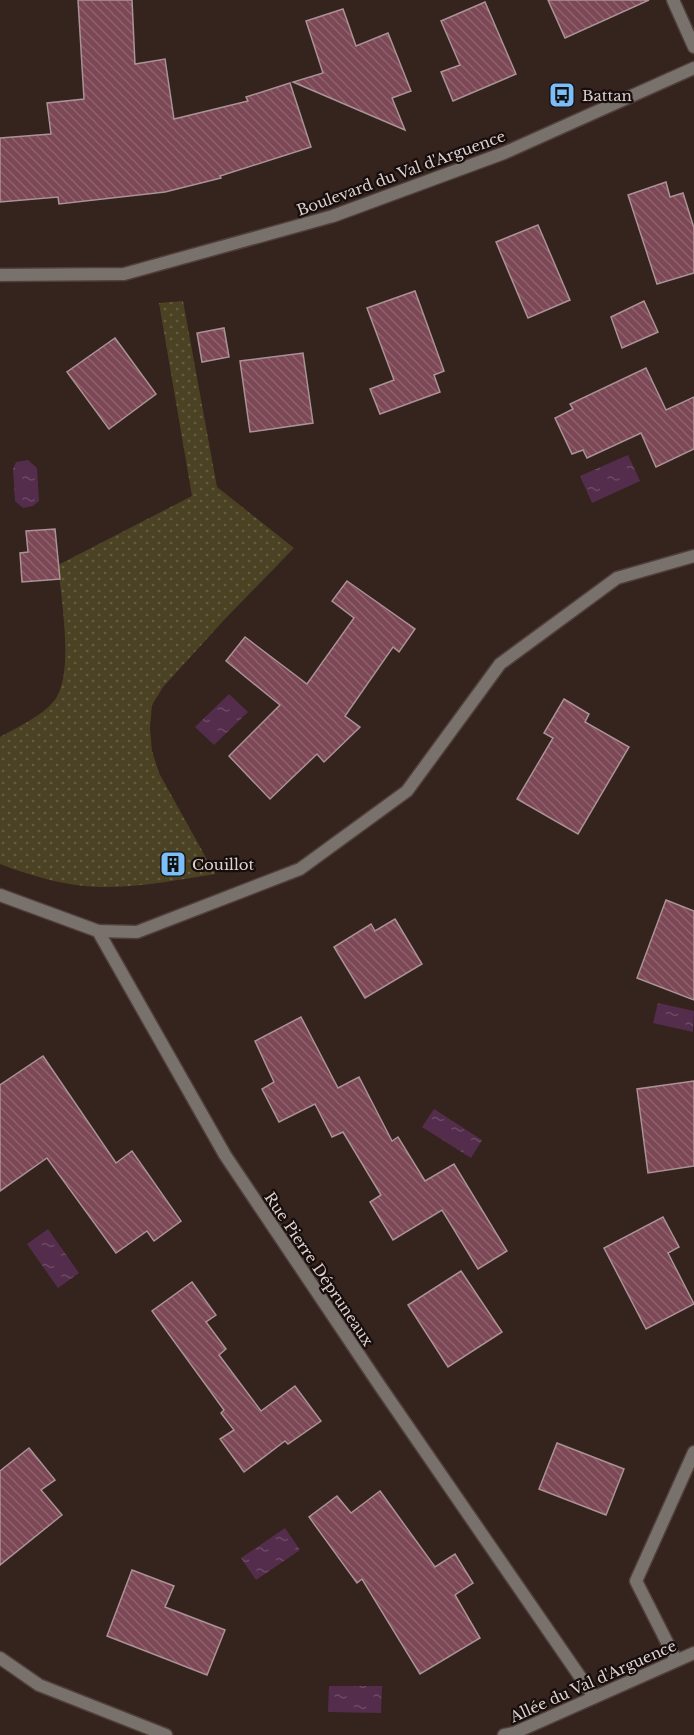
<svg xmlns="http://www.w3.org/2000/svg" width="694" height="1735" font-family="'Libre Baskerville',serif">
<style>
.grass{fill:url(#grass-dots)}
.water{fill:url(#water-ripples)}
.building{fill:url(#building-back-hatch);stroke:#aa9297;stroke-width:1.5}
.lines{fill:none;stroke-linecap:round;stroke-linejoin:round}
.minor-casing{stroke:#503f3a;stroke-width:15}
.minor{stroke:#79716b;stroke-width:12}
.labels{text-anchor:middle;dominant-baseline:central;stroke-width:4.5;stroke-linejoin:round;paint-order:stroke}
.poi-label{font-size:15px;fill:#ddd1ce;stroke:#170e0d;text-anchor:start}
.street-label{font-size:15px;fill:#ddd1ce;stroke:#170e0d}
</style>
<defs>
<pattern id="grass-dots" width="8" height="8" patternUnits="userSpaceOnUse" patternTransform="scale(1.5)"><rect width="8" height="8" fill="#4b4224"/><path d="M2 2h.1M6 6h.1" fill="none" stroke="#645c43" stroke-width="1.8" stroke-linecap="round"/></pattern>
<pattern id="water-ripples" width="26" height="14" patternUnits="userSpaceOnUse" patternTransform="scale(1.5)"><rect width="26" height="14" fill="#542d4c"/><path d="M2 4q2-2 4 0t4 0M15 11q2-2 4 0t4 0" fill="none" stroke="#6c4a65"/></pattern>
<pattern id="building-back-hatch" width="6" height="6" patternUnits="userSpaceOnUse" patternTransform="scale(1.5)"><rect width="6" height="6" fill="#7c4855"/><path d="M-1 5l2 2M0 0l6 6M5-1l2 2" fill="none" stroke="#8e616c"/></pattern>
</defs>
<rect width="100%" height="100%" fill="#35231e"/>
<path class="grass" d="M183,301L217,487L294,548L224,620L163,687L152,705L150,728L152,751L159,773L215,874C177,880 137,888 99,887C66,886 31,876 0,864V737C17,727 41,717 54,701C75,675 61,598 58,565L192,496L159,303Z"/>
<g class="water">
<path d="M628,455L640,481L592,503L580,476Z"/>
<path d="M28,460L37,468L39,501L33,506L23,508L15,501L13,469L16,462Z"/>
<path d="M229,694L248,712L214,745L195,727Z"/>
<path d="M658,1003L694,1011L693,1032L653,1023Z"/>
<path d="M434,1109L482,1140L471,1158L422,1127Z"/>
<path d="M48,1229L79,1273L58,1288L27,1244Z"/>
<path d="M285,1528L300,1550L256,1580L241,1558Z"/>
<path d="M329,1686H382L381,1713L328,1712Z"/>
</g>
<g class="building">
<path d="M78,0H132L135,64L165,59L174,119L248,101L246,97L290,83L311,147L220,176L221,178L165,192L59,204L58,197L0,202V138L51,134L47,103L84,99Z"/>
<path d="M548,0H649L565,38Z"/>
<path d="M485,2L516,74L453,101L441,72L460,65L441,21Z"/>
<path d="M343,9L356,46L388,33L411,91L392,98L405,130L293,82L323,73L306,21Z"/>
<path d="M666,182L670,197L683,193L694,228V273L657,284L628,195Z"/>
<path d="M538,225L570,300L528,318L496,242Z"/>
<path d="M415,291L444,371L434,375L440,392L380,414L370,389L394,380L367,308Z"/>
<path d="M644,301L658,332L622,348L611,317Z"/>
<path d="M224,328L229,357L202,362L197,333Z"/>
<path d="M115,338L156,394L109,429L67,372Z"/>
<path d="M303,353L313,423L250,432L240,361Z"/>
<path d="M646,368L666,410L694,397V449L656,467L641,433L587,458L583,450L572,454L555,418L573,409L570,404Z"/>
<path d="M55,529L60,579L22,582L20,553L28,552L26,531Z"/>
<path d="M347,581L415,629L399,652L393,647L345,716L360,727L324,762L317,754L270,799L229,756L280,705L226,661L245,637L307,684L354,618L332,601Z"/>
<path d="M564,699L589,714L585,722L629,747L578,834L517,799L553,738L544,733Z"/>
<path d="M666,900L694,911V1000L637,978Z"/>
<path d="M395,919L422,964L365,998L334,947L371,924L375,931Z"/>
<path d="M301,1017L338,1088L359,1077L392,1141L398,1137L425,1181L454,1164L507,1251L478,1269L442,1210L393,1240L370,1202L381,1195L343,1132L332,1137L315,1104L279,1122L262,1089L274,1082L255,1041Z"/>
<path d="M43,1056L116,1163L132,1151L181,1221L154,1241L147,1231L116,1253L47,1158L0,1191V1085Z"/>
<path d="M694,1081V1166L648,1173L637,1089Z"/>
<path d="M663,1217L679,1247L668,1253L694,1304L646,1329L604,1248Z"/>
<path d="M461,1271L502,1332L448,1367L408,1305Z"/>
<path d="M192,1282L216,1315L206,1322L226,1349L219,1355L261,1411L295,1386L321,1421L288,1444L285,1441L244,1472L220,1439L234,1430L221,1413L224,1410L152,1311Z"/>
<path d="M557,1443L624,1469L606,1515L539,1489Z"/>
<path d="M29,1448L55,1480L41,1490L62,1515L0,1565V1471Z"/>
<path d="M380,1491L435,1567L455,1554L473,1583L455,1595L480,1638L420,1674L362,1579L357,1583L309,1517L337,1496L351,1513Z"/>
<path d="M132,1570L174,1586L165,1607L225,1630L207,1675L107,1636Z"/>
</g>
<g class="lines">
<g class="minor-casing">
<g id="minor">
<path d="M673,0L694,47"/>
<path d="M0,275L124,274L333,216L504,153L694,68"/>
<path d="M0,895L98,931L225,1155L380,1386L594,1697"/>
<path d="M98,931L137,932L300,869L407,791L500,664L617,578L694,556"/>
<path d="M0,1658L39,1685L166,1735"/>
<path d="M676,1660L636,1581L694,1452"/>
<path d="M504,1735L514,1733L694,1653"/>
</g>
</g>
<use href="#minor" class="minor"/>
</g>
<defs>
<g id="bus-square" transform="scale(1.35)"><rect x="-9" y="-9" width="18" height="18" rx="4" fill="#7bbef8" stroke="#170e0d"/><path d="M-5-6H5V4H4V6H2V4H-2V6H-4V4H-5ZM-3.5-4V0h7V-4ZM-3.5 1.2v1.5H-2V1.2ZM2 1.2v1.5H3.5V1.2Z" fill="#111"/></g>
<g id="building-square" transform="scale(1.35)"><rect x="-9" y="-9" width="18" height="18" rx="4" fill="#7bbef8" stroke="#170e0d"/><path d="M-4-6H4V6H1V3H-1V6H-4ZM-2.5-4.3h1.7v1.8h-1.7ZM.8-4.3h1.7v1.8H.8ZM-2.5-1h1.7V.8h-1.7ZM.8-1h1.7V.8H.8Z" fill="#111"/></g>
</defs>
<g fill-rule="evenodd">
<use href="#bus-square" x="562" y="95"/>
<use href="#building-square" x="173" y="864"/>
</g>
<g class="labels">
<g class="poi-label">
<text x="582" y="95">Battan</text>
<text x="192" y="864">Couillot</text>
</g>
<g class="street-label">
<text transform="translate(401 173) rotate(-20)">Boulevard du Val d'Arguence</text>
<text transform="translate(319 1269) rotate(56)">Rue Pierre Dépruneaux</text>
<text transform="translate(593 1681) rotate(-24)">Allée du Val d'Arguence</text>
</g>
</g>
</svg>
